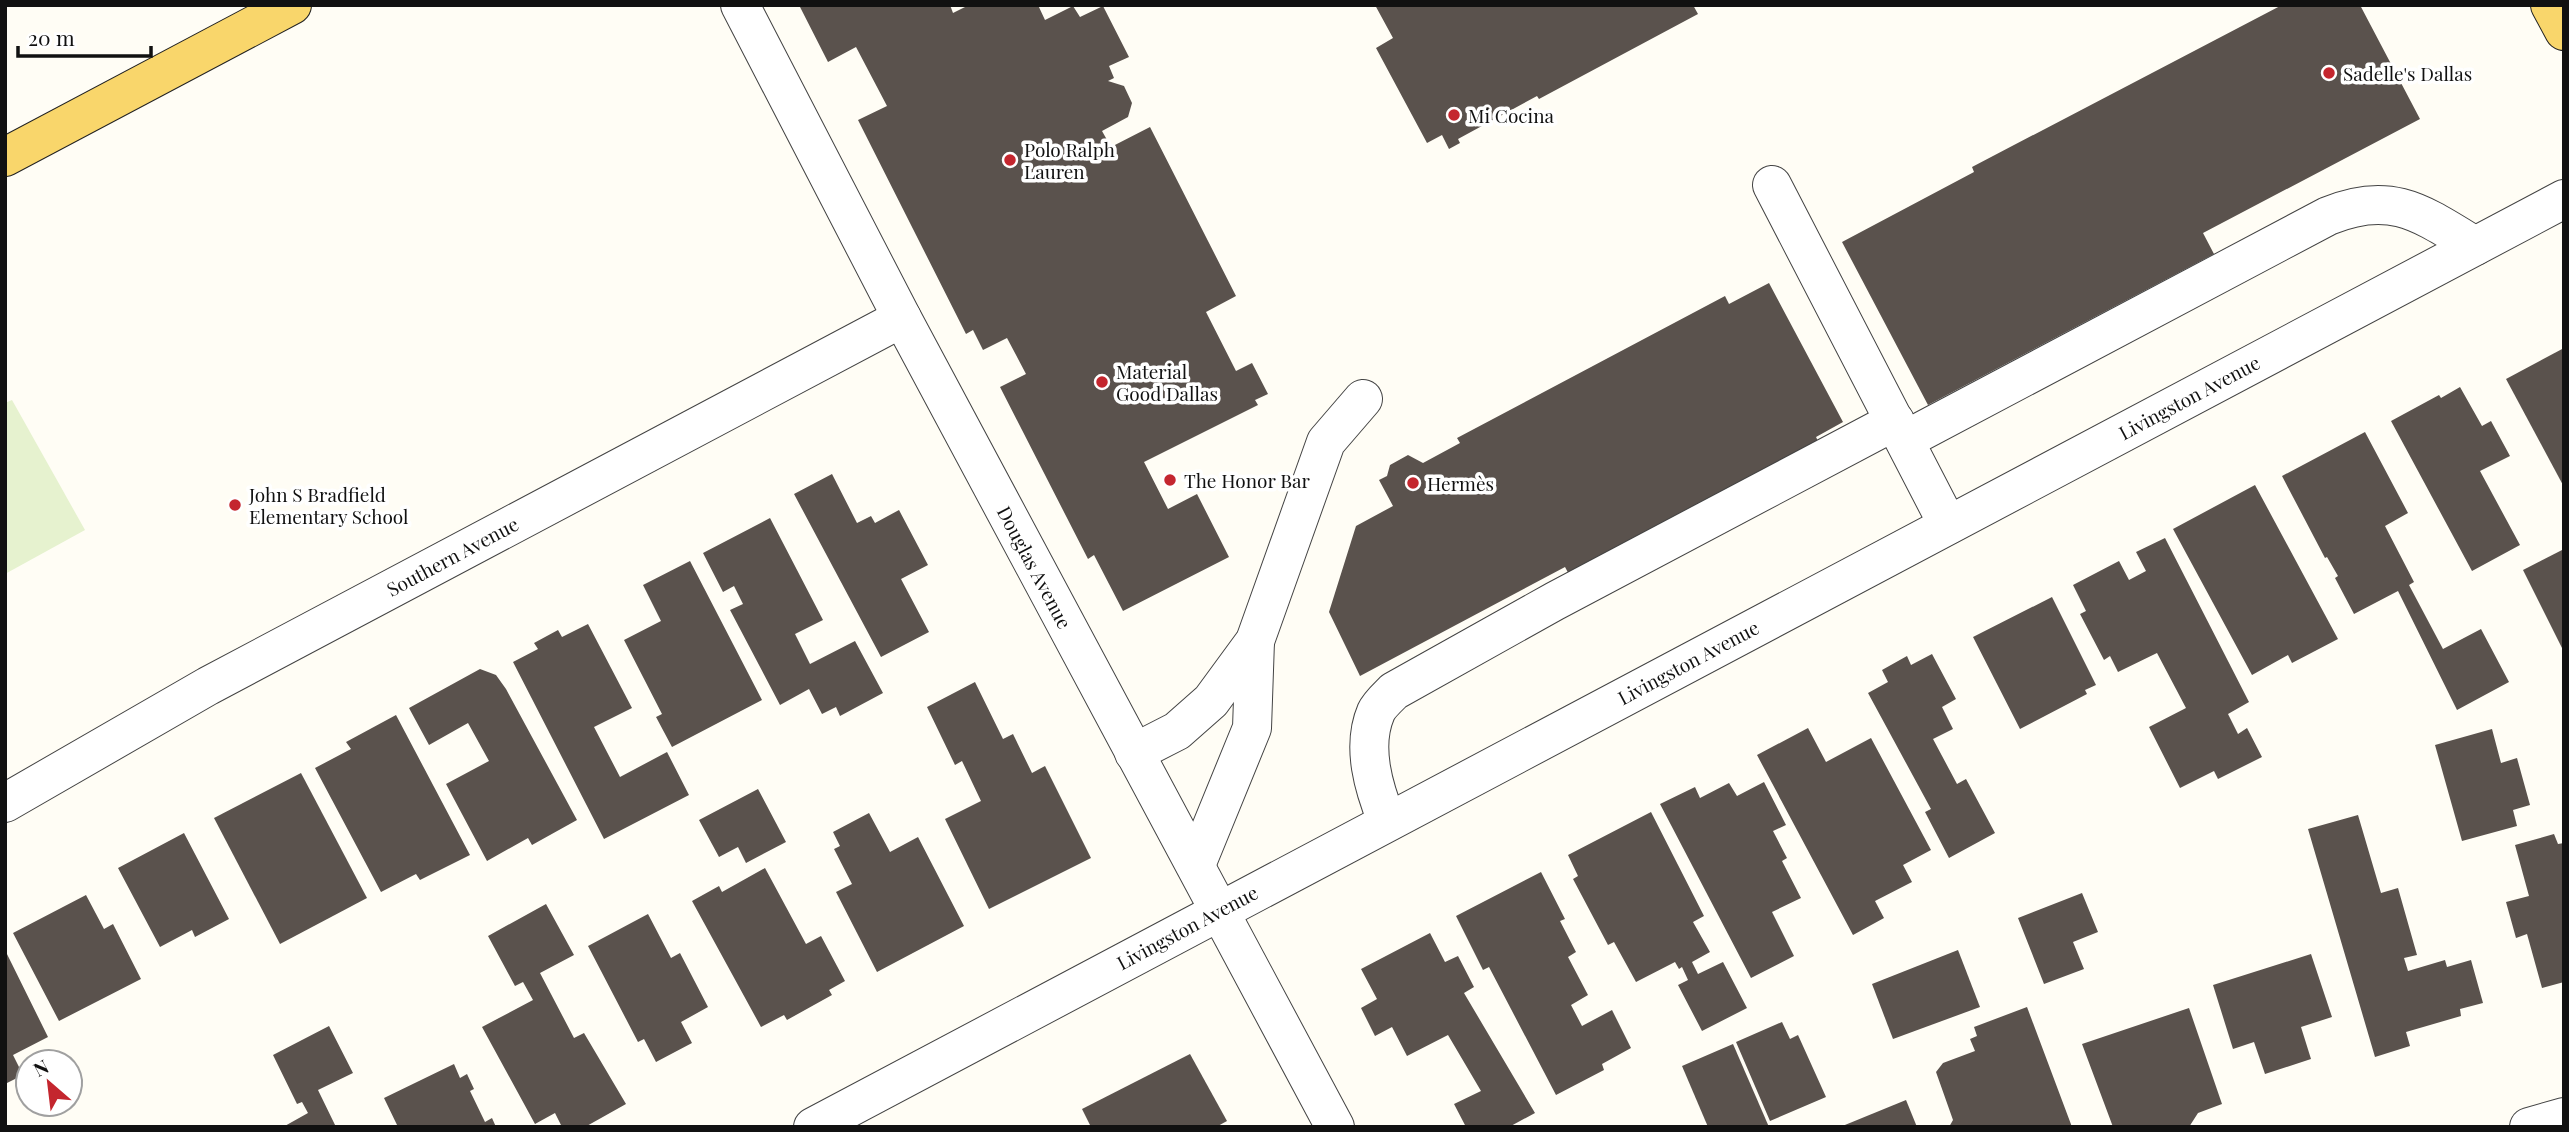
<svg xmlns="http://www.w3.org/2000/svg" width="2569" height="1132" font-family="'Playfair Display',serif">
<style>
.pitch{fill:#e6f2cf}
.building{fill:#5a524d}
.lines{fill:none;stroke-linecap:round;stroke-linejoin:round}
.minor-casing{stroke:#444;stroke-width:40}
.major-casing{stroke:#222;stroke-width:40}
.minor{stroke:#fff;stroke-width:38}
.major{stroke:#f9d66b;stroke-width:38}
.poi-dot{fill:#c4262e;stroke:#fff;stroke-width:2.5}
.labels{text-anchor:middle;dominant-baseline:central;stroke-width:7;stroke-linejoin:round;paint-order:stroke}
.poi-label{font-size:19px;fill:#111;stroke:#fff;text-anchor:start}
.street-label{font-size:19px;fill:#111;stroke:#fff}
</style>
<rect width="100%" height="100%" fill="#fffdf5"/>
<path class="pitch" d="M12,400L85,530L5,574V403Z"/>
<g class="building">
<path d="M799,5H950L953,13L969,5H1038L1045,20L1073,6L1080,17L1103,6L1129,57L1109,66L1114,78L1108,81L1124,86L1132,103L1128,117L1102,131L1111,147L1150,127L1236,296L1206,312L1236,371L1252,363L1268,394L1255,400L1258,405L1144,462L1168,509L1197,494L1229,557L1123,611L1094,555L1088,559L1000,387L1026,374L1007,338L983,350L973,330L966,334L858,120L887,106L856,47L828,62Z"/>
<path d="M1375,5H1693L1698,14L1539,99L1537,96L1458,139L1460,143L1449,149L1442,135L1427,143L1376,48L1393,38Z"/>
<path d="M2282,5H2360L2420,119L2203,233L2214,254L1928,405L1842,242L1974,172L1972,167Z"/>
<path d="M1769,283L1843,422L1816,437L1821,447L1572,580L1565,567L1360,676L1329,612L1356,526L1393,506L1379,480L1387,476L1390,465L1408,455L1423,463L1460,443L1457,438L1725,296L1729,304Z"/>
<path d="M2564,348V487L2506,379Z"/>
<path d="M2460,387L2482,426L2491,421L2510,456L2480,471L2520,545L2472,571L2391,421L2439,395L2441,398Z"/>
<path d="M2365,432L2408,513L2385,526L2414,582L2409,585L2443,649L2481,629L2509,682L2457,710L2398,591L2354,614L2335,578L2338,576L2327,557L2325,558L2282,476Z"/>
<path d="M832,474L857,523L871,516L875,523L899,510L928,565L901,579L929,632L881,657L794,494Z"/>
<path d="M2255,485L2338,639L2292,663L2288,655L2252,675L2173,529Z"/>
<path d="M770,518L823,620L795,634L810,664L855,641L883,693L840,716L836,707L822,714L809,689L780,705L730,610L743,604L734,586L723,592L703,553Z"/>
<path d="M2165,538L2249,702L2228,714L2238,734L2247,728L2262,757L2218,779L2214,771L2180,788L2149,727L2186,708L2157,653L2118,672L2110,656L2104,660L2080,614L2086,611L2073,585L2119,561L2129,580L2146,571L2136,552Z"/>
<path d="M2564,549V652L2523,570Z"/>
<path d="M690,561L762,700L672,747L656,717L662,714L624,640L661,621L643,585Z"/>
<path d="M2052,597L2096,685L2085,690L2087,694L2020,729L1973,637Z"/>
<path d="M588,624L632,708L594,727L620,777L667,752L689,795L604,839L513,662L538,649L534,643L558,630L562,637Z"/>
<path d="M1932,654L1956,699L1942,707L1953,729L1933,739L1957,784L1966,779L1995,833L1949,858L1925,812L1931,809L1868,693L1888,682L1882,670L1907,656L1911,665Z"/>
<path d="M480,669L496,675L506,689L577,820L532,845L528,838L487,861L446,784L489,761L468,723L429,745L409,708Z"/>
<path d="M975,682L1003,739L1013,734L1032,773L1045,766L1091,858L989,909L945,819L981,801L962,761L955,765L927,707Z"/>
<path d="M396,715L470,855L420,880L416,874L381,892L315,768L351,749L346,742Z"/>
<path d="M1808,728L1826,762L1871,738L1931,850L1903,865L1912,882L1875,901L1884,918L1853,935L1757,755Z"/>
<path d="M2492,729L2501,763L2517,758L2530,805L2513,810L2517,826L2462,841L2435,745Z"/>
<path d="M301,773L367,898L280,944L214,818Z"/>
<path d="M1764,782L1786,825L1773,831L1787,858L1782,861L1801,898L1772,912L1794,956L1751,978L1660,804L1695,787L1700,798L1729,783L1737,796Z"/>
<path d="M758,789L786,842L746,863L738,847L719,857L699,820Z"/>
<path d="M1651,812L1704,916L1693,922L1710,952L1692,962L1698,974L1723,962L1747,1008L1702,1031L1678,985L1688,980L1682,967L1679,969L1675,962L1636,982L1614,942L1608,945L1573,879L1578,876L1568,855Z"/>
<path d="M869,813L890,852L918,837L964,926L877,972L836,892L852,884L834,849L840,846L833,832Z"/>
<path d="M2358,815L2381,893L2398,888L2417,955L2404,958L2408,971L2445,960L2447,967L2471,960L2483,1003L2460,1009L2461,1016L2406,1032L2410,1046L2375,1057L2308,829Z"/>
<path d="M184,833L229,919L195,937L192,930L160,947L118,868Z"/>
<path d="M2554,834L2558,844L2564,843V982L2542,988L2527,934L2516,938L2506,902L2529,896L2515,845Z"/>
<path d="M765,868L806,944L821,936L845,981L829,990L832,995L787,1020L784,1015L761,1027L692,901L719,886L722,892Z"/>
<path d="M1541,872L1565,919L1560,921L1576,952L1568,957L1588,995L1571,1005L1582,1026L1612,1010L1631,1048L1602,1064L1604,1070L1556,1095L1489,967L1483,970L1456,916Z"/>
<path d="M2082,893L2098,932L2073,942L2084,969L2044,984L2018,918Z"/>
<path d="M86,895L104,929L113,924L141,979L59,1021L13,933Z"/>
<path d="M546,904L574,955L540,973L574,1038L584,1033L626,1104L585,1127H562L555,1113L535,1124L482,1027L533,1000L523,982L515,986L488,936Z"/>
<path d="M648,914L671,958L680,953L708,1007L681,1022L692,1043L656,1062L644,1039L638,1042L588,946Z"/>
<path d="M1430,933L1445,962L1458,956L1474,987L1464,993L1535,1113L1509,1127H1466L1454,1104L1481,1091L1448,1035L1407,1056L1392,1027L1375,1036L1361,1008L1377,999L1361,969Z"/>
<path d="M5,950L48,1037L13,1055L23,1075L5,1084Z"/>
<path d="M1958,950L1980,1007L1893,1039L1872,984Z"/>
<path d="M2311,954L2332,1017L2301,1027L2311,1059L2265,1074L2254,1042L2233,1049L2213,985Z"/>
<path d="M2027,1007L2072,1127H1949L1953,1120L1936,1072L1943,1063L1975,1051L1970,1039L1977,1036L1974,1027Z"/>
<path d="M2189,1008L2222,1104L2198,1113L2189,1127H2113L2082,1044Z"/>
<path d="M1782,1022L1790,1039L1798,1035L1826,1097L1770,1121L1736,1042Z"/>
<path d="M329,1026L353,1073L318,1090L336,1127H283L308,1113L302,1102L297,1104L273,1055Z"/>
<path d="M1733,1044L1769,1127H1708L1682,1066Z"/>
<path d="M1190,1054L1227,1121L1216,1127H1091L1082,1109Z"/>
<path d="M454,1064L460,1078L467,1074L474,1089L470,1091L485,1122L492,1118L496,1127H398L384,1098Z"/>
<path d="M1906,1100L1917,1127H1840Z"/>
</g>
<g class="lines">
<g class="minor-casing">
<g id="minor">
<path d="M740,5L902,318L1335,1127"/>
<path d="M1772,185L1948,525"/>
<path d="M1905,440L2328,216C2391,190 2421,213 2475,246"/>
<path d="M1134,753L1177,731L1211,701L1255,641L1326,442L1363,399"/>
<path d="M5,803L208,686L902,318"/>
<path d="M1387,821C1374,789 1361,747 1376,712C1379,705 1388,697 1394,691L1555,601L1895,421"/>
<path d="M1196,865L1252,728L1255,641"/>
<path d="M813,1127L2564,199"/>
<path d="M2529,1127L2564,1117"/>
</g>
</g>
<g class="major-casing">
<g id="major">
<path d="M2550,5L2564,31"/>
<path d="M5,157L292,5"/>
</g>
</g>
<use href="#minor" class="minor"/>
<use href="#major" class="major"/>
</g>
<g class="poi-dot">
<circle cx="2329" cy="73" r="7"/>
<circle cx="1454" cy="115" r="7"/>
<circle cx="1010" cy="160" r="7"/>
<circle cx="1102" cy="382" r="7"/>
<circle cx="1170" cy="480" r="7"/>
<circle cx="1413" cy="483" r="7"/>
<circle cx="235" cy="505" r="7"/>
</g>
<g class="labels">
<g class="poi-label">
<text x="2343" y="73">Sadelle's Dallas</text>
<text x="1468" y="115">Mi Cocina</text>
<text x="1024" y="149">Polo Ralph<tspan x="1024" dy="22">Lauren</tspan></text>
<text x="1116" y="371">Material<tspan x="1116" dy="22">Good Dallas</tspan></text>
<text x="1184" y="480">The Honor Bar</text>
<text x="1427" y="483">Hermès</text>
<text x="249" y="494">John S Bradfield<tspan x="249" dy="22">Elementary School</tspan></text>
</g>
<g class="street-label">
<text transform="translate(2189 397) rotate(-28)">Livingston Avenue</text>
<text transform="translate(452 556) rotate(-28)">Southern Avenue</text>
<text transform="translate(1035 567) rotate(62)">Douglas Avenue</text>
<text transform="translate(1688 662) rotate(-28)">Livingston Avenue</text>
<text transform="translate(1187 927) rotate(-28)">Livingston Avenue</text>
</g>
</g>
<rect width="2569" height="1132" fill="none" stroke="#111111" stroke-width="14"/>
<g transform="translate(49 1083) rotate(332)"><circle r="33" fill="#ffffff" stroke="#a0a0a0" stroke-width="2"/>
<path d="M0-5L12 26L0 18L-12 26Z" fill="#c4262e"/>
<text y="-10" font-size="19" font-weight="bold" text-anchor="middle" fill="#111111">N</text>
</g>
<path d="M18 46v10h133v-10" fill="none" stroke="#111111" stroke-width="3.5"/>
<text x="28" y="46" font-size="21" fill="#111111" stroke="#ffffff" stroke-width="5" paint-order="stroke">20 m</text>
</svg>
